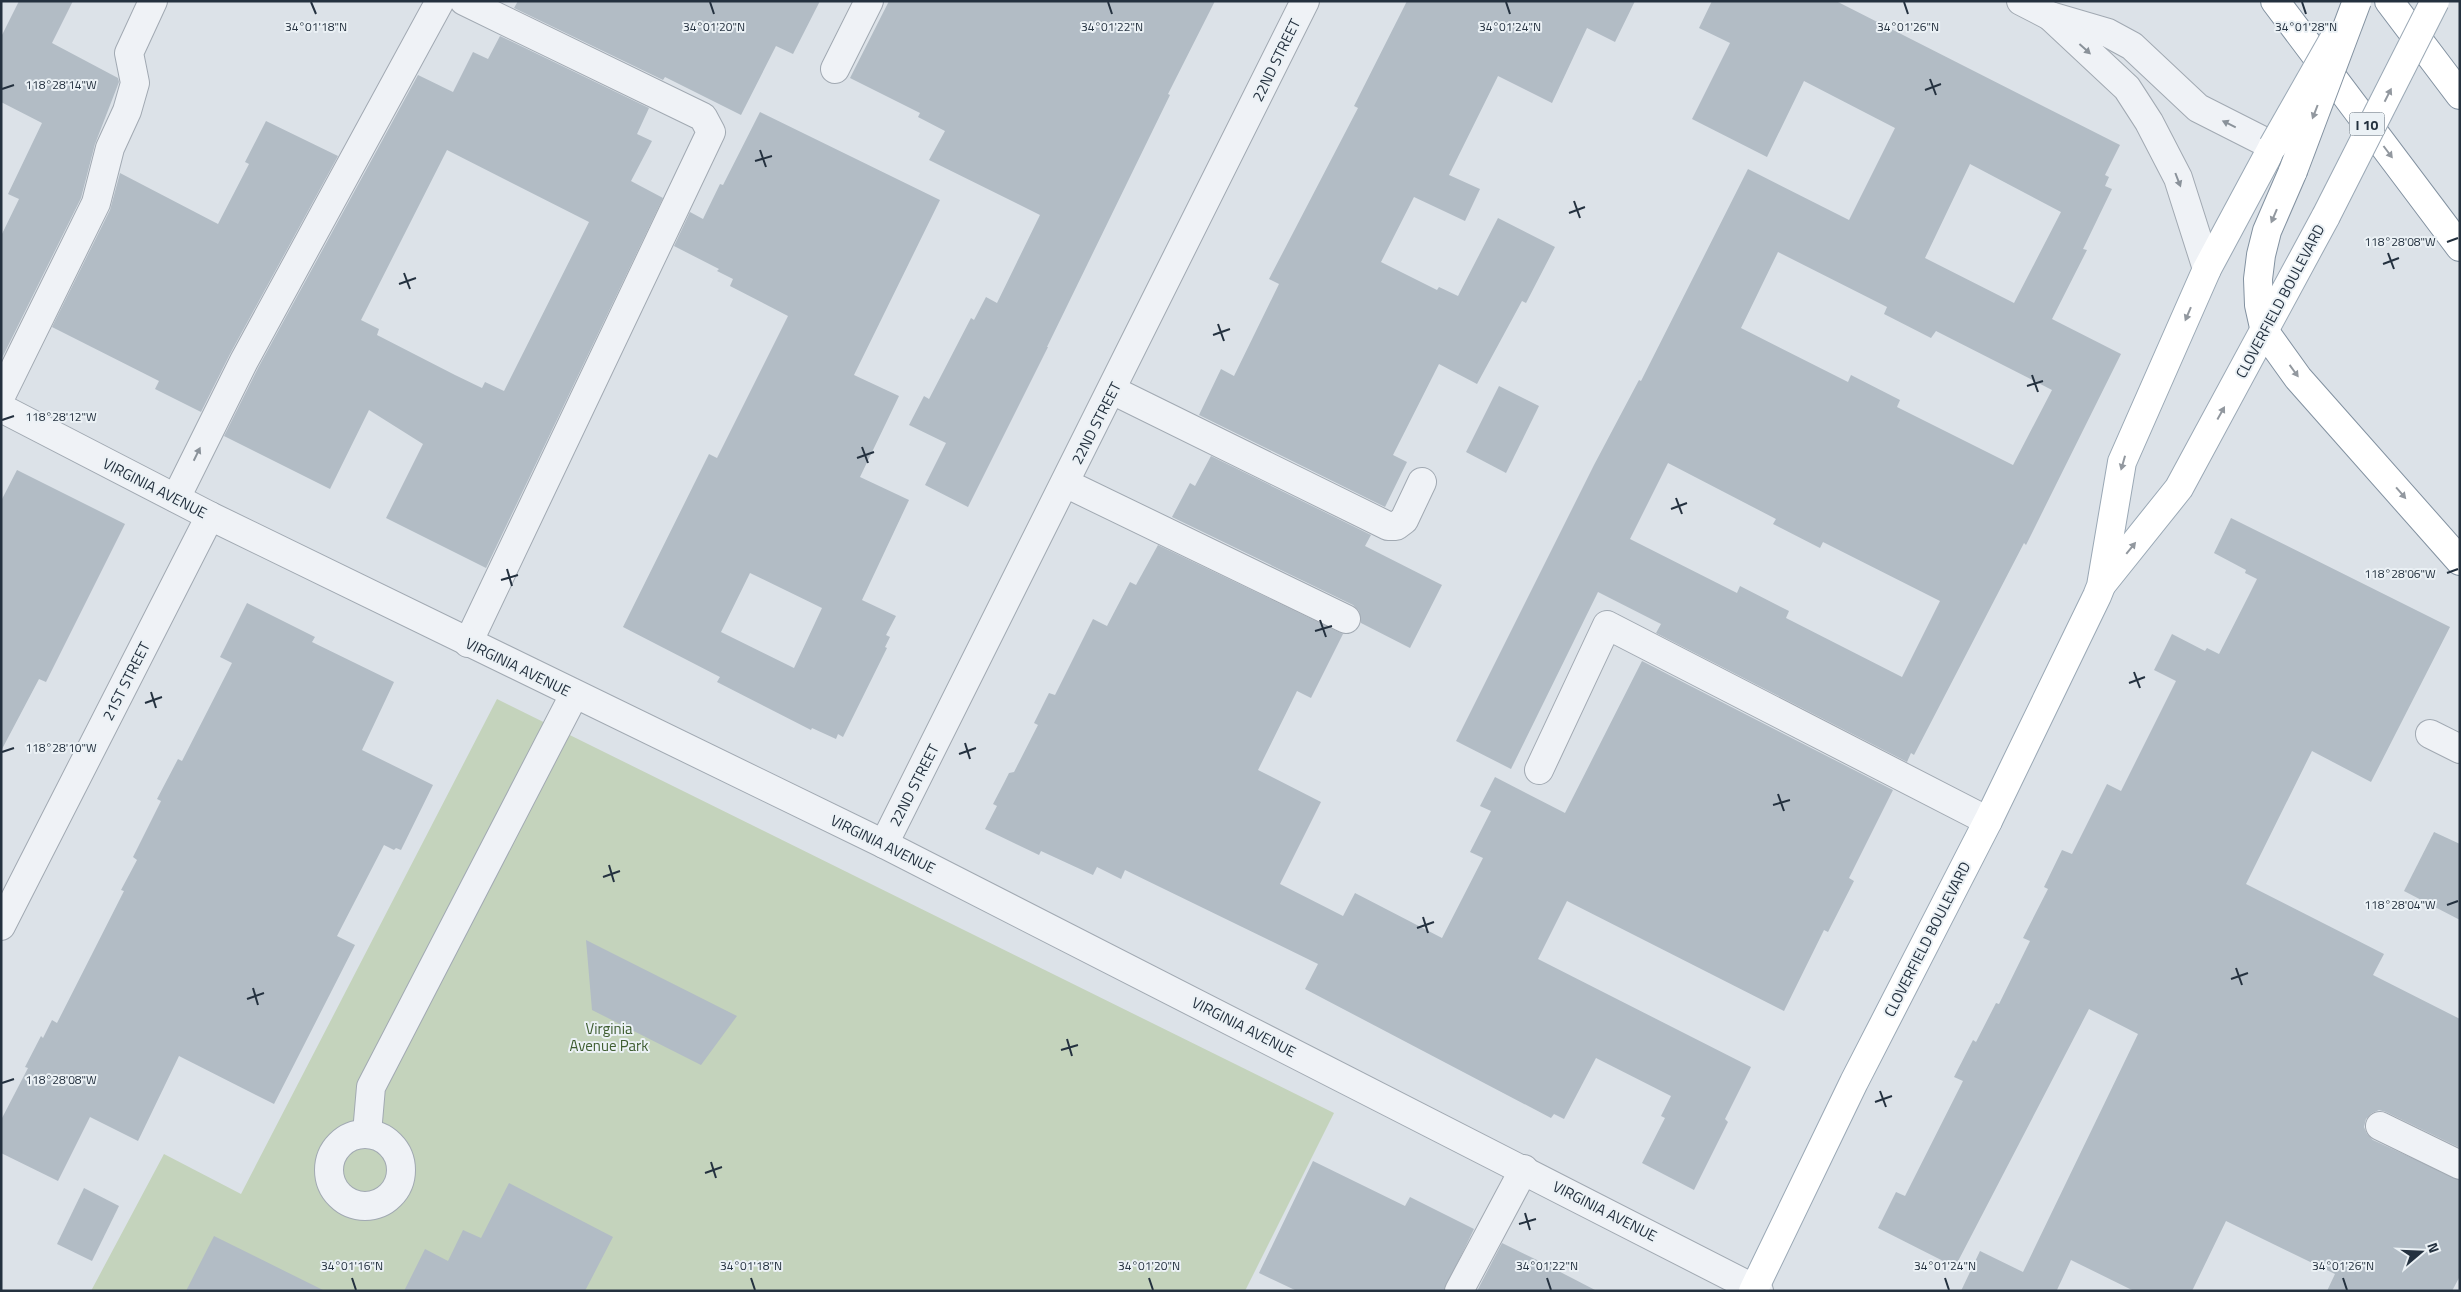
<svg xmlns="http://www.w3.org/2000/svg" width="2461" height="1292" font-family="'Titillium Web',sans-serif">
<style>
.green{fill:#c4d3bc}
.building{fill:#b2bcc5;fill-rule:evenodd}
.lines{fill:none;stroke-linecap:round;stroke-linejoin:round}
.minor-casing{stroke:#a1a9b2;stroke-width:30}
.major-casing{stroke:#9aa8b5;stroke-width:30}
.highway-casing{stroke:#8291a0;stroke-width:30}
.minor{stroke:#eff2f6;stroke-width:28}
.major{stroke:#fff;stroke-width:28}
.highway{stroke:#fff;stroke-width:28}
.major-bridge-casing{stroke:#9aa8b5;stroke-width:30;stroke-linecap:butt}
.highway-bridge-casing{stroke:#8291a0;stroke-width:30;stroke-linecap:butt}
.major-bridge{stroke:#fff;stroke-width:28}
.highway-bridge{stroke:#fff;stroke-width:28}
.oneway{fill:#8a929a}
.oneway2{fill:#92989f}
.ticks{fill:none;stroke:#24313f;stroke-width:2}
.labels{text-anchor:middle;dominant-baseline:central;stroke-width:4;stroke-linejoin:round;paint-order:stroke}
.shield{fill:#ebf1f5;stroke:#606b76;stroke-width:1}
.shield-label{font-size:14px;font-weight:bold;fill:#24313f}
.street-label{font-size:15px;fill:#24313f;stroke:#ebf1f5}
.park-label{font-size:15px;fill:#3e5d30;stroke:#ebf1f5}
.ticks-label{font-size:12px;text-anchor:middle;fill:#24313f;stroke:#ebf1f5;stroke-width:4;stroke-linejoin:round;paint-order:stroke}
</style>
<rect width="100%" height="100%" fill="#dce2e8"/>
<path class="green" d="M497,699L1334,1113L1245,1291H91L164,1154L241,1194Z"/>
<g class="building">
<path d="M19,1H73L52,43L118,78L119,82L95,144L81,198L1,360V236L19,199L8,194L42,123L1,102V37Z"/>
<path d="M518,1H820L793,54L776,46L741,115L665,77L663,80L514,8Z"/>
<path d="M889,1H1215L1168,94L1170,95L1047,347H1048L968,507L925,485L946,443L909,425L924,396L929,399L971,318L974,320L986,297L997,303L1040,215L929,160L945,131L918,117L920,113L850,78Z"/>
<path d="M1407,1H1635L1615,42L1587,28L1552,103L1498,76L1449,175L1480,189L1465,221L1414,197L1381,262L1437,290L1439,287L1458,296L1498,218L1555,247L1526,303L1522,301L1477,384L1439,364L1393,455L1407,462L1385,507L1199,415L1221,369L1234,376L1279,284L1269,279L1358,108L1354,106Z"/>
<path d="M1712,1H1836L2120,145L2105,175L2109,177L2105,186L2112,189L2083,249L2087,250L2052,319L2121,354L2026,545L2024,543L1914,755L1911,753L1907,762L1656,633L1661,624L1598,592L1511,769L1456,741L1594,465L1639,380L1641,381L1748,169L1849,220L1895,128L1804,81L1767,157L1692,119L1730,43L1699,28ZM1970,164L2061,212L2014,303L1925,258ZM1778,252L1887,307L1884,314L1931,338L1936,331L2052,390L2013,465L1897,407L1900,400L1851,375L1848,382L1741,328ZM1668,463L1776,519L1773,524L1820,548L1823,542L1940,601L1902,677L1786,618L1789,611L1740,586L1737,593L1630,539Z"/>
<path d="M500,36L649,108L637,134L652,141L631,181L663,198L486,568L386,518L423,444L369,410L330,489L224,436L258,368L418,75L453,92L473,52L488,59ZM447,150L589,222L504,391L485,382L482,388L455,375L377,335L379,329L361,320Z"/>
<path d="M760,112L940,200L854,375L899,396L860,477L909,500L862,600L896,616L886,635L890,637L885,647L887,648L843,737L838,734L836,739L812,728L811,730L717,682L720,677L623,627L709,454L717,458L788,316L730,286L733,279L717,271L719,269L674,246L690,212L703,219L720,184L723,185ZM750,573L822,608L794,668L721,632Z"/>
<path d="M266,121L338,156L230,354L201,412L155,389L159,381L52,327L110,210L120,173L218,224L249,164L245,162Z"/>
<path d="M1499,386L1539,406L1506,473L1466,452Z"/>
<path d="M1211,456L1371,535L1365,546L1442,585L1410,648L1361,623L1359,611L1353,605L1172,517L1190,483L1195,486Z"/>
<path d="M17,470L125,524L46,682L39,679L1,751V501Z"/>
<path d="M2231,518L2450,627L2371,782L2312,751L2246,884L2384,954L2373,975L2460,1019V1148L2386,1112L2379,1110L2372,1113L2366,1119L2364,1127L2367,1134L2373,1140L2460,1180V1276L2452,1291H2327L2335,1274L2226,1221L2192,1291H2134L2071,1260L2057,1290L2059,1291H1961L1980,1251L2023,1272L2138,1034L2089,1009L1955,1267L1878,1228L1896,1192L1905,1196L1963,1081L1954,1077L1973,1040L1976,1042L1996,1003L1999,1004L2030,941L2023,938L2048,889L2044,887L2062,850L2072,854L2107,784L2121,791L2176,681L2154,670L2172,634L2205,651L2207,648L2219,654L2248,597L2257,579L2245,573L2246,570L2214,553Z"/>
<path d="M1158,545L1343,634L1311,698L1297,691L1258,770L1321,802L1280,884L1343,916L1355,893L1442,938L1483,858L1470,852L1491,811L1480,806L1495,777L1565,813L1642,661L1893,790L1849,878L1854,881L1828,932L1824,930L1784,1011L1567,901L1538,959L1751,1067L1725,1119L1728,1122L1694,1190L1642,1163L1665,1118L1661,1116L1671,1096L1596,1058L1564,1119L1554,1114L1551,1118L1305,989L1318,964L1125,870L1121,879L1097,867L1093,875L1041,851L1039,855L985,829L997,806L993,804L1004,783L1009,773L1014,772L1038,725L1034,723L1049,693L1055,695L1093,619L1107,626L1130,582L1136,585Z"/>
<path d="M247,603L315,637L312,642L394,682L362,750L433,785L401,850L396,848L394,850L384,845L337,936L355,945L274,1104L179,1056L138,1141L90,1117L58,1181L1,1153V1120L28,1068L25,1067L41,1036L43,1038L52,1020L57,1023L124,891L121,890L137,860L133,857L161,801L157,799L178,759L182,761L232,663L220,657Z"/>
<path d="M2434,832L2460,844V920L2404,891Z"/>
<path d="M586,940L737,1016L701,1065L592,1010Z"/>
<path d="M1313,1161L1405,1206L1410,1197L1474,1229L1444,1291H1297L1259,1273Z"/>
<path d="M509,1183L613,1237L585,1291H404L425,1249L448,1261L463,1230L481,1238Z"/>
<path d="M84,1188L119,1206L92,1261L57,1244Z"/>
<path d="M214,1236L325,1291H186Z"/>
<path d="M1502,1243L1539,1261L1597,1291H1477Z"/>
</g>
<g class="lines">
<g class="minor-casing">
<g id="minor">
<path d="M464,1L703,117L711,132L468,643"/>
<path d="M2021,1L2050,16L2108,33L2132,46L2198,108L2273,146"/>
<path d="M2050,16L2127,88L2149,122L2178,178L2207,269"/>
<path d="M835,69L869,1"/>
<path d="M1112,390L1388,526H1396L1404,520L1422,482"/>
<path d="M1,396L96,203L110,148L127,111L135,83L129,53L153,1"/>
<path d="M1,408L210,516L884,844L1759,1291"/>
<path d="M1065,483L1346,619"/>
<path d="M176,498L244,361L440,1"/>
<path d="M2430,734L2460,749"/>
<path d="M1539,770L1607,625L1988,821"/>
<path d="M884,844L1305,1"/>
<path d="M1,926L210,516"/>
<path d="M2380,1126L2460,1165"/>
<path d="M367,1133L371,1087L574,695"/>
<circle cx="365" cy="1170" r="36"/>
<path d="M1459,1291L1524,1169"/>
</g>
</g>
<g class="major-casing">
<g id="major">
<path d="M2103,583L2179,488L2326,216"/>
<path d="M1753,1291L1854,1082L1988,821L2097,596L2101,586L2122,462L2207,269L2273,146"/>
</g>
</g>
<g class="highway-casing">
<g id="highway">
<path d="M2275,1L2460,247"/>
<path d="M2389,1L2460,95"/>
<path d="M2293,171L2267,231L2261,255L2258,279L2259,305L2265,332L2298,378L2460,561"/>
</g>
</g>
<use href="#minor" class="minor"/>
<use href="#major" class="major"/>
<use href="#highway" class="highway"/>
<g class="major-bridge-casing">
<g id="major-bridge">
<path d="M2273,146L2335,37"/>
<path d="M2326,216L2435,1"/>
</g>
</g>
<g class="highway-bridge-casing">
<path id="highway-bridge" d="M2293,171L2357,1"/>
</g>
<use href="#major-bridge" class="major-bridge"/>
<use href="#highway-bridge" class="highway-bridge"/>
</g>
<defs><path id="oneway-solid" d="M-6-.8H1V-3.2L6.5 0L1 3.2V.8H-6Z" transform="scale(1.25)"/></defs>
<g class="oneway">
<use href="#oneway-solid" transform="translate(2085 49) rotate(42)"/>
<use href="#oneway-solid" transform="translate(2229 124) rotate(-154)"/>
<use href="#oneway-solid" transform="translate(2178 180) rotate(69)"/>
<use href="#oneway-solid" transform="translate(197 454) rotate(-64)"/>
</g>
<g class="oneway2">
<use href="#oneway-solid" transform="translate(2388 95) rotate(-63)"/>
<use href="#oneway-solid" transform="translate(2315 112) rotate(111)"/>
<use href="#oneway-solid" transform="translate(2388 152) rotate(53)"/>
<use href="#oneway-solid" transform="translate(2274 216) rotate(113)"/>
<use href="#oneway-solid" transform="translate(2188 314) rotate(113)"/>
<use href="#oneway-solid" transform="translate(2294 371) rotate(54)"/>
<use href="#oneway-solid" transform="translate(2221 413) rotate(-61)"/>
<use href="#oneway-solid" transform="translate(2123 463) rotate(106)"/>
<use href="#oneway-solid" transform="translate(2401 493) rotate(49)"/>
<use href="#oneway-solid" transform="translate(2131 548) rotate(-51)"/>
</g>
<path class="ticks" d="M311,2L316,14M710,2L714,14M1108,2L1112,14M1506,2L1510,14M1904,2L1908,14M2302,2L2306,14M1930,79L1936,95M2,89L14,85M1925,90L1941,84M760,150L766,167M755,161L772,156M1574,201L1580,218M1569,213L1585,207M2447,242L2458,238M2388,253L2394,269M2383,264L2399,258M404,273L410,289M399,284L416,278M1218,324L1224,341M1213,335L1230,329M2032,375L2038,392M2027,386L2043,381M2,420L14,416M862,447L868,463M857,458L874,452M1676,498L1682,514M1671,509L1687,503M507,569L512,586M2447,573L2458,569M501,580L518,575M1320,620L1326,637M1315,631L1332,626M2134,672L2140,688M2129,683L2145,677M151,692L156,708M145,703L162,697M965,743L970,759M2,752L14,748M959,754L976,748M1778,794L1784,811M1773,805L1790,800M609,865L614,882M603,877L620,871M2447,905L2458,901M1423,917L1428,933M1417,928L1434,922M2236,968L2242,985M2231,979L2248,973M253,988L258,1005M247,999L264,993M1067,1039L1072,1056M1061,1050L1078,1045M2,1083L14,1079M1880,1091L1886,1107M1875,1102L1892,1096M711,1162L716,1178M705,1173L722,1167M1525,1213L1530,1230M1519,1224L1536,1219M352,1278L356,1290M751,1278L755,1290M1149,1278L1153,1290M1547,1278L1551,1290M1945,1278L1949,1290M2343,1278L2347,1290"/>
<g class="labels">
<rect class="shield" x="2349.5" y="112.5" width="35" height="23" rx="4"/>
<g class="shield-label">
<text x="2367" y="124">I 10</text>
</g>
<g class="street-label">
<text transform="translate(1276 60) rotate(-64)">22ND STREET</text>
<text transform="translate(2280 301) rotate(-62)">CLOVERFIELD BOULEVARD</text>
<text transform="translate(1096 423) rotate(-63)">22ND STREET</text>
<text transform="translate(155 488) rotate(27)">VIRGINIA AVENUE</text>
<text transform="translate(518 667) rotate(26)">VIRGINIA AVENUE</text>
<text transform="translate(126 681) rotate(-63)">21ST STREET</text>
<text transform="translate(914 785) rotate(-63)">22ND STREET</text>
<text transform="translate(883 844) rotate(26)">VIRGINIA AVENUE</text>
<text transform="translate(1927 939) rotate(-63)">CLOVERFIELD BOULEVARD</text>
<text transform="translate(1244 1027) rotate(27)">VIRGINIA AVENUE</text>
<text transform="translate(1605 1211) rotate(27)">VIRGINIA AVENUE</text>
</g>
<g class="park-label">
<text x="609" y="1028">Virginia<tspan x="609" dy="17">Avenue Park</tspan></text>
</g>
</g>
<g class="ticks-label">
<text x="316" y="31">34°01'18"N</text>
<text x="714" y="31">34°01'20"N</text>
<text x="1112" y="31">34°01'22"N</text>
<text x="1510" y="31">34°01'24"N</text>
<text x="1908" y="31">34°01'26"N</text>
<text x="2306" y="31">34°01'28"N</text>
<text x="61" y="89">118°28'14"W</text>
<text x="2400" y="246">118°28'08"W</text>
<text x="61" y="421">118°28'12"W</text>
<text x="2400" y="578">118°28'06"W</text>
<text x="61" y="752">118°28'10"W</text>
<text x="2400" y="909">118°28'04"W</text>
<text x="61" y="1084">118°28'08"W</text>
<text x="352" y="1270">34°01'16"N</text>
<text x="751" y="1270">34°01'18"N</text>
<text x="1149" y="1270">34°01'20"N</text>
<text x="1547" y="1270">34°01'22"N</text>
<text x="1945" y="1270">34°01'24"N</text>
<text x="2343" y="1270">34°01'26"N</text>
</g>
<rect width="2461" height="1292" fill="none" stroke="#24313f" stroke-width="5"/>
<g transform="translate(2421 1252) rotate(71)" stroke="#ebf1f5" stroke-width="4" paint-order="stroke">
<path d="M0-4L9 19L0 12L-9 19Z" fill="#24313f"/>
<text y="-8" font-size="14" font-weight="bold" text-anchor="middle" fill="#24313f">N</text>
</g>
</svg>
